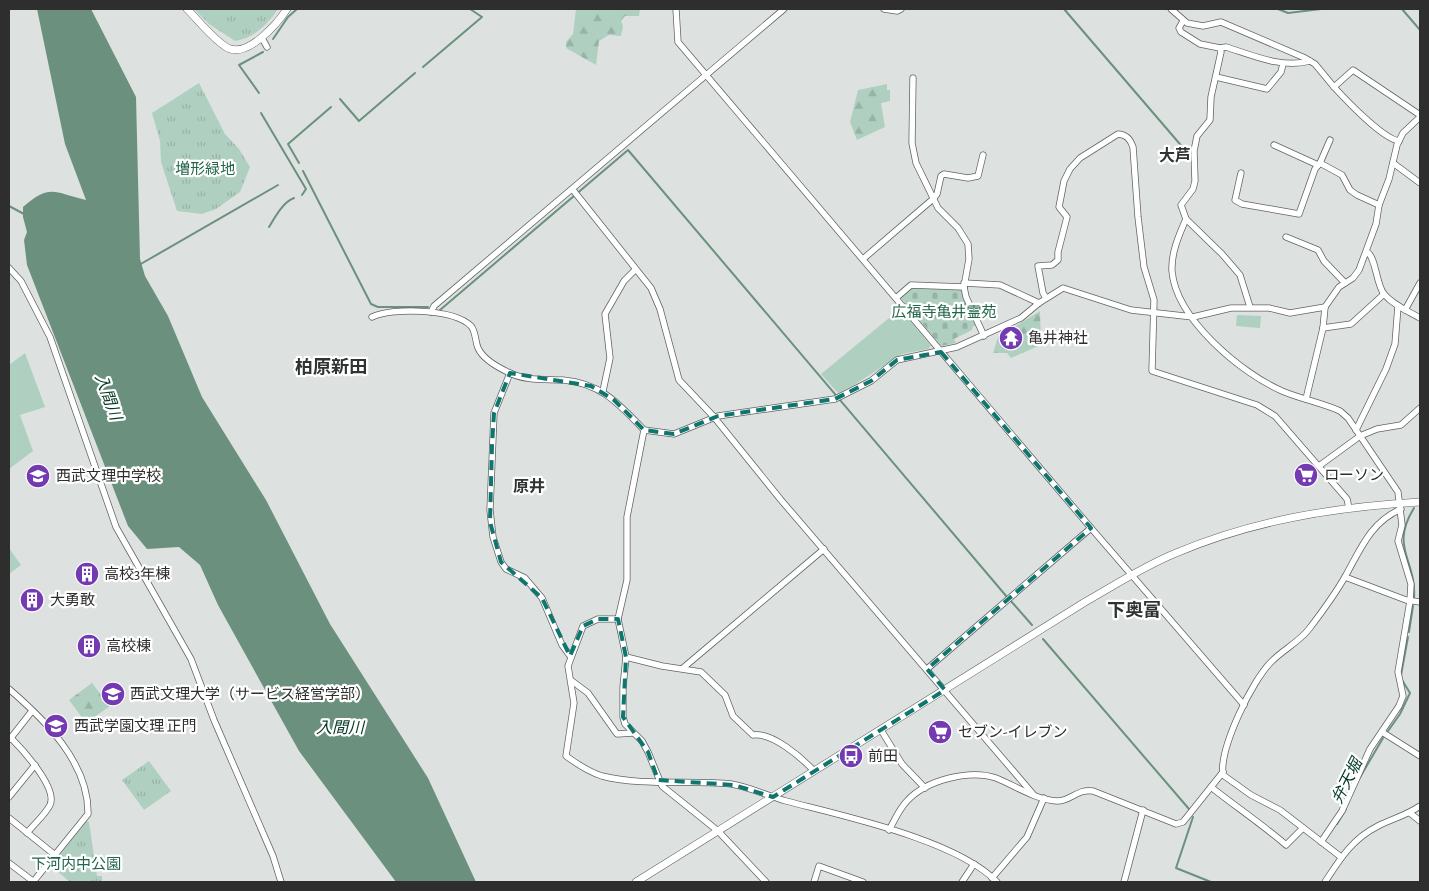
<svg xmlns="http://www.w3.org/2000/svg" width="1429" height="891" font-family="'Alegreya Sans','Noto Sans JP',sans-serif">
<style>
.green{fill:#afd0c0}
.forest{fill:url(#forest-firs)}
.cemetery{fill:url(#cemetery-stones)}
.park{fill:url(#park-tufts)}
.water{fill:#6b917e}
.lines{fill:none;stroke-linecap:round;stroke-linejoin:round}
.stream{stroke:#6b917e;stroke-width:2}
.minor-casing{stroke:#606462;stroke-width:7}
.tertiary-casing{stroke:#606462;stroke-width:8}
.minor{stroke:#fff;stroke-width:5.5}
.tertiary{stroke:#fff;stroke-width:7}
.marked{fill:none;stroke:#0f766e;stroke-width:4;stroke-dasharray:10 6;stroke-linejoin:round}
.labels{text-anchor:middle;dominant-baseline:central;stroke-width:4.5;stroke-linejoin:round;paint-order:stroke}
.park-label{font-size:15px;fill:#22654b;stroke:#fff}
.poi-label{font-size:15px;fill:#2d2e2d;stroke:#fff;text-anchor:start}
.neighbourhood-label{font-size:16px;font-weight:bold;fill:#2f3331;stroke:#fff}
.water-label{font-size:16px;font-style:italic;fill:#033a27;stroke:#fff}
.quarter-label{font-size:18px;font-weight:bold;fill:#2f3331;stroke:#fff}
</style>
<defs>
<pattern id="forest-firs" width="22" height="20" patternUnits="userSpaceOnUse" patternTransform="scale(1.25)"><rect width="22" height="20" fill="#afd0c0"/><path d="M5 1l3.5 6h-7zM16 11l3.5 6h-7z" fill="#97b3a5"/></pattern>
<pattern id="cemetery-stones" width="16" height="16" patternUnits="userSpaceOnUse" patternTransform="scale(1.25)"><rect width="16" height="16" fill="#afd0c0"/><path d="M2 7V4a2 2 0 0 1 4 0v3zM10 15v-3a2 2 0 0 1 4 0v3z" fill="#97b3a5"/></pattern>
<pattern id="park-tufts" width="24" height="20" patternUnits="userSpaceOnUse" patternTransform="scale(1.25)"><rect width="24" height="20" fill="#afd0c0"/><path d="M3 7l-1-3M5 7V3M7 7l1-3M15 17l-1-3M17 17v-4M19 17l1-3" fill="none" stroke="#97b3a5"/></pattern>
</defs>
<rect width="100%" height="100%" fill="#dde2e0"/>
<g class="green">
<path d="M900,309L931,346L928,349L902,354L854,385L838,393L821,374Z"/>
<path d="M1237,315L1261,316L1260,328L1236,326Z"/>
<path d="M25,353L45,407L20,415L33,451L9,469V365Z"/>
<path d="M9,548L21,565L9,574Z"/>
</g>
<g class="forest">
<path d="M576,9H640L639,16H625L621,21L623,26L621,36L609,35L599,41L596,65L566,48V42L573,34Z"/>
<path d="M887,84V90H890V101L881,103L885,127L857,140L850,122L858,90Z"/>
<path d="M1040,311L1041,345L1011,358L1007,353H993L998,337Z"/>
<path d="M92,683L110,706L86,723L69,700Z"/>
</g>
<path class="cemetery" d="M910,286L963,290L971,317H974L979,326H973L972,330L954,339L956,343L941,346L900,297Z"/>
<g class="park">
<path d="M194,9H278C268,24 254,38 235,41L209,24Z"/>
<path d="M199,83L225,134L239,149L250,167L240,192L216,209L202,214L177,211L161,162L160,141L152,113Z"/>
<path d="M149,761L171,791L144,810L122,780Z"/>
<path d="M86,821L89,822L97,876H102V882H70L51,866Z"/>
</g>
<path class="water" d="M37,9H91L136,97L140,259L145,276L168,316L202,397L266,500L330,624L428,778L476,882H396L299,751L218,605L200,565L179,547L147,549L128,526L27,265L24,240L27,232L23,217V207C51,183 54,193 86,200L65,144Z"/>
<g class="lines">
<g class="stream">
<path d="M1064,9L1191,157"/>
<path d="M1278,9L1288,13L1321,9"/>
<path d="M1402,9L1420,30"/>
<path d="M273,39L288,17L297,9"/>
<path d="M423,67L482,17L470,9"/>
<path d="M259,93L239,65L263,52"/>
<path d="M340,99L359,121L415,73"/>
<path d="M261,113L306,189L302,195"/>
<path d="M299,163L288,144L331,107"/>
<path d="M303,171L371,304L378,307H428"/>
<path d="M9,206L24,214"/>
<path d="M269,227C275,217 283,202 294,198"/>
<path d="M139,265L278,185"/>
<path d="M440,310L628,150L1007,597"/>
<path d="M1414,599C1417,560 1389,548 1414,508"/>
<path d="M1010,600L1032,625"/>
<path d="M1409,632L1413,606"/>
<path d="M1043,639L1189,809"/>
<path d="M1401,675L1408,637"/>
<path d="M1388,731L1400,714L1410,693L1402,680"/>
<path d="M1359,779L1383,738"/>
<path d="M1193,817L1176,868L1211,882"/>
<path d="M1337,824L1346,809"/>
</g>
<g class="minor-casing">
<g id="minor">
<path d="M676,9L678,42L1091,528L1244,705"/>
<path d="M884,9L897,11L901,9"/>
<path d="M1171,9L1187,23L1203,26L1221,22L1305,58L1315,64L1334,87L1353,70L1420,115"/>
<path d="M1183,21L1179,28L1181,32L1200,44L1220,48L1221,52L1211,97L1210,120L1197,136L1194,151L1195,181L1193,189L1181,205L1186,219C1179,235 1171,253 1172,271C1176,319 1241,373 1282,391C1301,399 1322,403 1340,411L1348,418L1398,492L1402,525L1398,541L1411,584L1410,601L1398,672L1403,696L1399,706L1370,749L1342,811L1321,842"/>
<path d="M262,38L267,47"/>
<path d="M1220,48L1226,47C1252,55 1282,69 1310,61"/>
<path d="M1216,77L1267,89L1281,72L1283,64"/>
<path d="M913,78L912,143L916,163L938,208L958,228L968,244L969,259L964,287L966,297L984,336"/>
<path d="M1334,87C1346,100 1383,139 1399,141"/>
<path d="M1274,145L1318,165"/>
<path d="M1320,163L1330,140"/>
<path d="M1393,163L1420,183"/>
<path d="M1241,173L1235,200L1242,204L1299,214L1315,169L1320,163L1342,175L1350,190L1357,195L1379,205"/>
<path d="M573,190L651,288L660,309L679,380L714,417L781,500L1033,794"/>
<path d="M1186,219L1222,254L1240,275L1250,307"/>
<path d="M1286,237L1318,250L1324,261L1345,283"/>
<path d="M1367,252C1376,257 1376,284 1384,294C1393,305 1408,311 1420,318"/>
<path d="M863,259L933,199L937,194L941,176L944,174L968,178L978,176L983,155"/>
<path d="M9,268L21,281L50,337L116,527L191,659L214,720L273,856L281,882"/>
<path d="M964,283L1000,285L1039,303"/>
<path d="M896,298L911,285L964,287"/>
<path d="M1046,298L1043,293L1038,266L1052,265L1058,260V252L1067,217L1059,207L1064,181L1070,169L1080,158L1118,134C1127,135 1130,139 1133,147L1138,217L1144,267L1154,300L1152,371L1257,405L1275,416L1347,499L1349,508"/>
<path d="M1405,310L1420,283"/>
<path d="M431,312L434,306L784,9"/>
<path d="M372,317C393,307 454,309 471,326C476,332 475,341 478,348C483,359 499,368 510,373C526,381 546,379 563,380C601,383 619,404 644,430L627,517V580L618,619L626,657L623,687V717L625,724L642,741L648,752L662,786L718,831L766,882"/>
<path d="M1323,328L1351,324L1384,294"/>
<path d="M510,373L494,413L490,510L493,537L501,562L506,569L525,578L542,598L562,645L570,656"/>
<path d="M603,391L610,358L605,314L624,281L635,270"/>
<path d="M1306,399L1323,328L1325,307"/>
<path d="M644,430L674,434L718,416L835,399L871,381L897,360L957,347L1021,318L1039,303L1063,288L1131,310L1193,317L1231,308H1269L1290,313L1325,307L1339,287L1353,278L1359,270L1376,224L1379,205L1389,179L1397,145L1403,133L1420,117"/>
<path d="M1356,430L1386,369L1395,344L1398,306"/>
<path d="M1319,466L1360,436L1377,429L1401,425L1420,408"/>
<path d="M1345,577L1406,600L1420,602"/>
<path d="M618,619H598L583,626L568,666L574,703L566,756C577,764 589,772 602,776C640,786 691,780 731,784C750,787 768,796 786,801C843,816 957,840 997,882"/>
<path d="M626,657L662,666L701,672L725,695L733,716L753,735C772,732 801,757 814,771"/>
<path d="M683,668L824,549"/>
<path d="M927,669L1091,528"/>
<path d="M572,681L588,693L617,734L633,733"/>
<path d="M9,689C45,720 89,763 88,814L33,882"/>
<path d="M881,730L902,764L925,788"/>
<path d="M1382,732L1420,756"/>
<path d="M11,738C22,749 58,788 50,805C45,815 34,824 27,833"/>
<path d="M10,739L32,711"/>
<path d="M1211,787C1236,807 1262,824 1286,845L1303,828"/>
<path d="M9,797L35,765"/>
<path d="M1410,813L1420,821"/>
<path d="M9,818L55,855"/>
<path d="M889,830C895,820 899,809 907,801C926,780 970,769 996,778C1016,786 1036,800 1057,801C1071,801 1076,789 1093,791L1176,824L1183,822L1223,772"/>
<path d="M1341,857L1280,810L1251,795L1223,775C1219,749 1252,680 1272,661C1283,650 1300,641 1309,629C1322,612 1336,593 1346,575C1361,548 1371,522 1401,509"/>
<path d="M9,863L34,882"/>
<path d="M992,878L1027,837L1044,798"/>
<path d="M814,882L819,866L863,882"/>
<path d="M962,882L974,864"/>
<path d="M1124,882L1143,810"/>
<path d="M1325,882C1340,859 1352,839 1378,826C1392,819 1407,815 1420,806"/>
</g>
</g>
<g class="tertiary-casing">
<g id="tertiary">
<path d="M187,9C199,21 211,37 226,47C246,60 277,24 287,9"/>
<path d="M636,882L1085,602C1115,585 1144,566 1176,553C1254,520 1335,507 1420,502"/>
</g>
</g>
<use href="#minor" class="minor"/>
<use href="#tertiary" class="tertiary"/>
</g>
<path class="marked" d="M941,352L1091,528L927,669L945,690L773,797L734,785L658,780L648,752L623,717L626,657L618,619H598L583,626L570,656L542,598L501,562L490,522L492,445L494,413L510,373L591,386L614,400L644,430L674,434L718,416L835,399L871,381L897,360Z"/>
<defs>
<g id="temple-disc" transform="scale(1.25)"><circle r="9.5" fill="#733ab1" stroke="#fff"/><path d="M0-6L5-2H3V0L6.5 2.5H4V6H1.5V3h-3V6H-4V2.5H-6.5L-3 0V-2H-5Z" fill="#fff"/></g>
<g id="supermarket-disc" transform="scale(1.25)"><circle r="9.5" fill="#733ab1" stroke="#fff"/><path d="M-6-5.5h2.5l.6 2H6L4.5 2H-2.5L-4.4-4H-6ZM-1.5 3.2a1.3 1.3 0 1 0 .1 0ZM3 3.2a1.3 1.3 0 1 0 .1 0Z" fill="#fff"/></g>
<g id="school-disc" transform="scale(1.25)"><circle r="9.5" fill="#733ab1" stroke="#fff"/><path d="M0-5L7-2L0 1L-7-2ZM-4 1L0 2.5L4 1V4Q0 6-4 4Z" fill="#fff"/></g>
<g id="building-disc" transform="scale(1.25)"><circle r="9.5" fill="#733ab1" stroke="#fff"/><path d="M-4-6H4V6H1V3H-1V6H-4ZM-2.5-4.3h1.7v1.8h-1.7ZM.8-4.3h1.7v1.8H.8ZM-2.5-1h1.7V.8h-1.7ZM.8-1h1.7V.8H.8Z" fill="#fff"/></g>
<g id="university-disc" transform="scale(1.25)"><circle r="9.5" fill="#733ab1" stroke="#fff"/><path d="M0-5L7-2L0 1L-7-2ZM-4 1L0 2.5L4 1V4Q0 6-4 4Z" fill="#fff"/></g>
<g id="bus-disc" transform="scale(1.25)"><circle r="9.5" fill="#733ab1" stroke="#fff"/><path d="M-5-6H5V4H4V6H2V4H-2V6H-4V4H-5ZM-3.5-4V0h7V-4ZM-3.5 1.2v1.5H-2V1.2ZM2 1.2v1.5H3.5V1.2Z" fill="#fff"/></g>
</defs>
<g fill-rule="evenodd">
<use href="#temple-disc" x="1011" y="338"/>
<use href="#supermarket-disc" x="1306" y="475"/>
<use href="#school-disc" x="38" y="476"/>
<use href="#building-disc" x="87" y="574"/>
<use href="#building-disc" x="32" y="600"/>
<use href="#building-disc" x="89" y="646"/>
<use href="#university-disc" x="113" y="694"/>
<use href="#university-disc" x="56" y="726"/>
<use href="#supermarket-disc" x="940" y="732"/>
<use href="#bus-disc" x="851" y="756"/>
</g>
<g class="labels">
<g class="park-label">
<text x="205" y="169">増形緑地</text>
<text x="944" y="312">広福寺亀井霊苑</text>
<text x="76" y="864">下河内中公園</text>
</g>
<g class="poi-label">
<text x="1028" y="338">亀井神社</text>
<text x="1324" y="475">ローソン</text>
<text x="56" y="476">西武文理中学校</text>
<text x="104" y="574">高校3年棟</text>
<text x="50" y="600">大勇敢</text>
<text x="106" y="646">高校棟</text>
<text x="130" y="694">西武文理大学（サービス経営学部）</text>
<text x="74" y="726">西武学園文理 正門</text>
<text x="958" y="732">セブン-イレブン</text>
<text x="868" y="756">前田</text>
</g>
<g class="neighbourhood-label">
<text x="1175" y="156">大芦</text>
<text x="529" y="487">原井</text>
</g>
<g class="water-label">
<text transform="translate(108 397) rotate(70)">入間川</text>
<text x="340" y="728">入間川</text>
<text transform="translate(1347 781) rotate(-63)">弁天堀</text>
</g>
<g class="quarter-label">
<text x="331" y="368">柏原新田</text>
<text x="1134" y="611">下奥富</text>
</g>
</g>
<rect width="1429" height="891" fill="none" stroke="#2d2e2d" stroke-width="20"/>
</svg>
